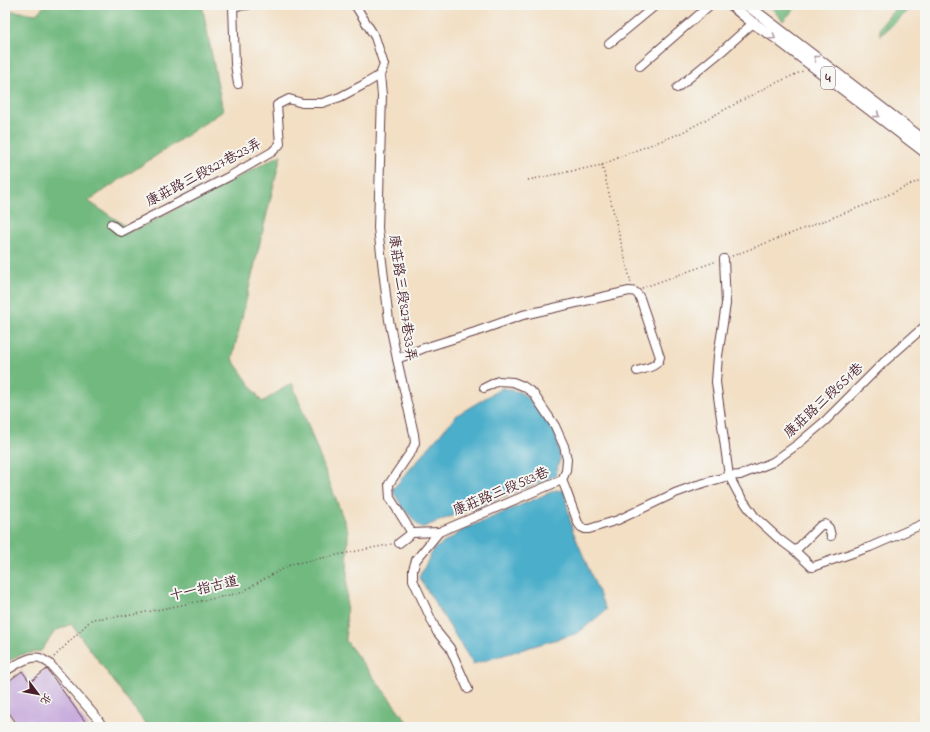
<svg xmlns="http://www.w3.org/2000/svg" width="930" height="732" font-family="'Indie Flower','LXGW WenKai TC',sans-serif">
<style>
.forest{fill:#72b980;stroke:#5e6c56}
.water{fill:#4baeca;stroke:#4a667a}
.building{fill:#bf9ed8}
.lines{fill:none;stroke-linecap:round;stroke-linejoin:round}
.minor-casing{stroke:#633c42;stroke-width:10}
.major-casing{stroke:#633c42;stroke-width:12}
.path{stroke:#633c42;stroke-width:1.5;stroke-dasharray:1 3;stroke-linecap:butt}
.minor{stroke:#fff;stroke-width:8}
.major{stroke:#fff;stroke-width:10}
.oneway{stroke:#ae9aa0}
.labels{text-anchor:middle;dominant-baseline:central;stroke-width:4;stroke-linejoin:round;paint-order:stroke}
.shield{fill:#f6f6f2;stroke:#7e6067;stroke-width:1}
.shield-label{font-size:13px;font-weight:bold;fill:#4a1f2b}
.street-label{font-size:14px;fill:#4a1f2b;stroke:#f6f6f2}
</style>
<rect width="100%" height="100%" fill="#f6f6f2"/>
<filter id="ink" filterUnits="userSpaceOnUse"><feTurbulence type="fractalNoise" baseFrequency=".025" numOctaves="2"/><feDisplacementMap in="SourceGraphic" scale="8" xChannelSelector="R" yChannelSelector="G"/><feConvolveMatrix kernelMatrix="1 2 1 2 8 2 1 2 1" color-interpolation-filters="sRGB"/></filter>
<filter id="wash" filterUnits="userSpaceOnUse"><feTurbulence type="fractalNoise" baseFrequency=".012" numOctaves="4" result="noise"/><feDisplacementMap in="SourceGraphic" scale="16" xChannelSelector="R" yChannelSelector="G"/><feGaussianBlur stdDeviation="0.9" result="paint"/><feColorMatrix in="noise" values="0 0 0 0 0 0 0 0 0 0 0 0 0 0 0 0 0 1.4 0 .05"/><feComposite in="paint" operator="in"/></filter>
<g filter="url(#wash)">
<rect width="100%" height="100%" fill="#f2dfc4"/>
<g class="forest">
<path d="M45,5H202L223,111L88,201L133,231L281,155L232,359L262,402L292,383L348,531L346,641L411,727H148L71,624L55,631L41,651L20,655L5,663V10L36,14Z"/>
<path d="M769,5H798L783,21Z"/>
<path d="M898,5H914L880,36V27Z"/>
</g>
<g class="water">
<path d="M502,388L520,392L529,399L556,434L560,459L555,476L421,528L403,508L392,490L457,415Z"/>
<path d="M556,490L564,491L572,529L606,610L578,633L473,664L419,577L434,549L465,529Z"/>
</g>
<g id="blocks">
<path class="building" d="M47,669L89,727H19L5,707V684L22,671L30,682Z"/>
</g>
</g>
<g filter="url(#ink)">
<use href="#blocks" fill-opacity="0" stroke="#633c42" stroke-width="1"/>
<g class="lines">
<g class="minor-casing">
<g id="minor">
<path d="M355,5L375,37L384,65L380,75L382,95L378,228L389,320L397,359L414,434L415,443L412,450L389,484L390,498L412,533"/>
<path d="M609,44L656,5"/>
<path d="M640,66L710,5"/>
<path d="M238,84L235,64L233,6L248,5"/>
<path d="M677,88L722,51L753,23"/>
<path d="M111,224L121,232L230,176L272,152L280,144L277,105L289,99L302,103H322L340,97L363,85L380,75"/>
<path d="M724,259L726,304L718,356L716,382L729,476L738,493L755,517L779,539L795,551L820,526L825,524L829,528L831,536"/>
<path d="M397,359L424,348L475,332L523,315L629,291C636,291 637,293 640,298L660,357C658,367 646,368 637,371"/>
<path d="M484,388L498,381L513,382L523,386L533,393L555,426L564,446L567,459L566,471L562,480"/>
<path d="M562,480L566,490L578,523L581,527L585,529H589L618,520L675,493L697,485L729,476L740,475L773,462L798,444L825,421L884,362L925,326"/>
<path d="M399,543L412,533L439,532"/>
<path d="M795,551L812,567L870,547L925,523"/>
<path d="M5,671C15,666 29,655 40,658C43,659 46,662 49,663L97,718L103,727"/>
<path d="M468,689L450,648L437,632L413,580V570L416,560L439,532L562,480"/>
</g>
</g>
<g class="major-casing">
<g id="major">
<path d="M731,5L753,23L776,38L925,152"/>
<path d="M747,5L925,141"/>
</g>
</g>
<g class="path">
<path d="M602,165L631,283"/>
<path d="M528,180L602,165L629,153L679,134L769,86L803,71"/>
<path d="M732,256L868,204L925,178"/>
<path d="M642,288L717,261"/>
<path d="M54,657L92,619L132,615L240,593L264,579L292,564L392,544"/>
</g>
<use href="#minor" class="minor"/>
<use href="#major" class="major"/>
</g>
<defs><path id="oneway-chevron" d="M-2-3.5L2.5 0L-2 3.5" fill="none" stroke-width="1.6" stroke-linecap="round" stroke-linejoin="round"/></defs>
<g class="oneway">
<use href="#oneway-chevron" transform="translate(773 37) rotate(35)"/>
<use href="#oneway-chevron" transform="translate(816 58) rotate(-142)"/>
<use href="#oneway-chevron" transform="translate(877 115) rotate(37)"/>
</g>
</g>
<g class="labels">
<rect class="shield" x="821" y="67" width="14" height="22" rx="3"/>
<g class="shield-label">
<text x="828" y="78">4</text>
</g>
<g class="street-label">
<text transform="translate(204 173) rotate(-28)">康莊路三段827巷23弄</text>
<text transform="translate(402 298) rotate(82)">康莊路三段827巷33弄</text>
<text transform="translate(824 401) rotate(-43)">康莊路三段651巷</text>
<text transform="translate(501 492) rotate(-23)">康莊路三段583巷</text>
<text transform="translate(204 589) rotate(-13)">十一指古道</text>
</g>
</g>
<rect width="930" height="732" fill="none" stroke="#f6f6f2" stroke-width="20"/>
<g transform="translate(38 694) rotate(122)" stroke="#f6f6f2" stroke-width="3" paint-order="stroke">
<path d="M0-3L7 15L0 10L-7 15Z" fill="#4a1f2b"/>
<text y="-6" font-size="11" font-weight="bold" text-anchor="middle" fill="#4a1f2b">北</text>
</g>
</svg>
